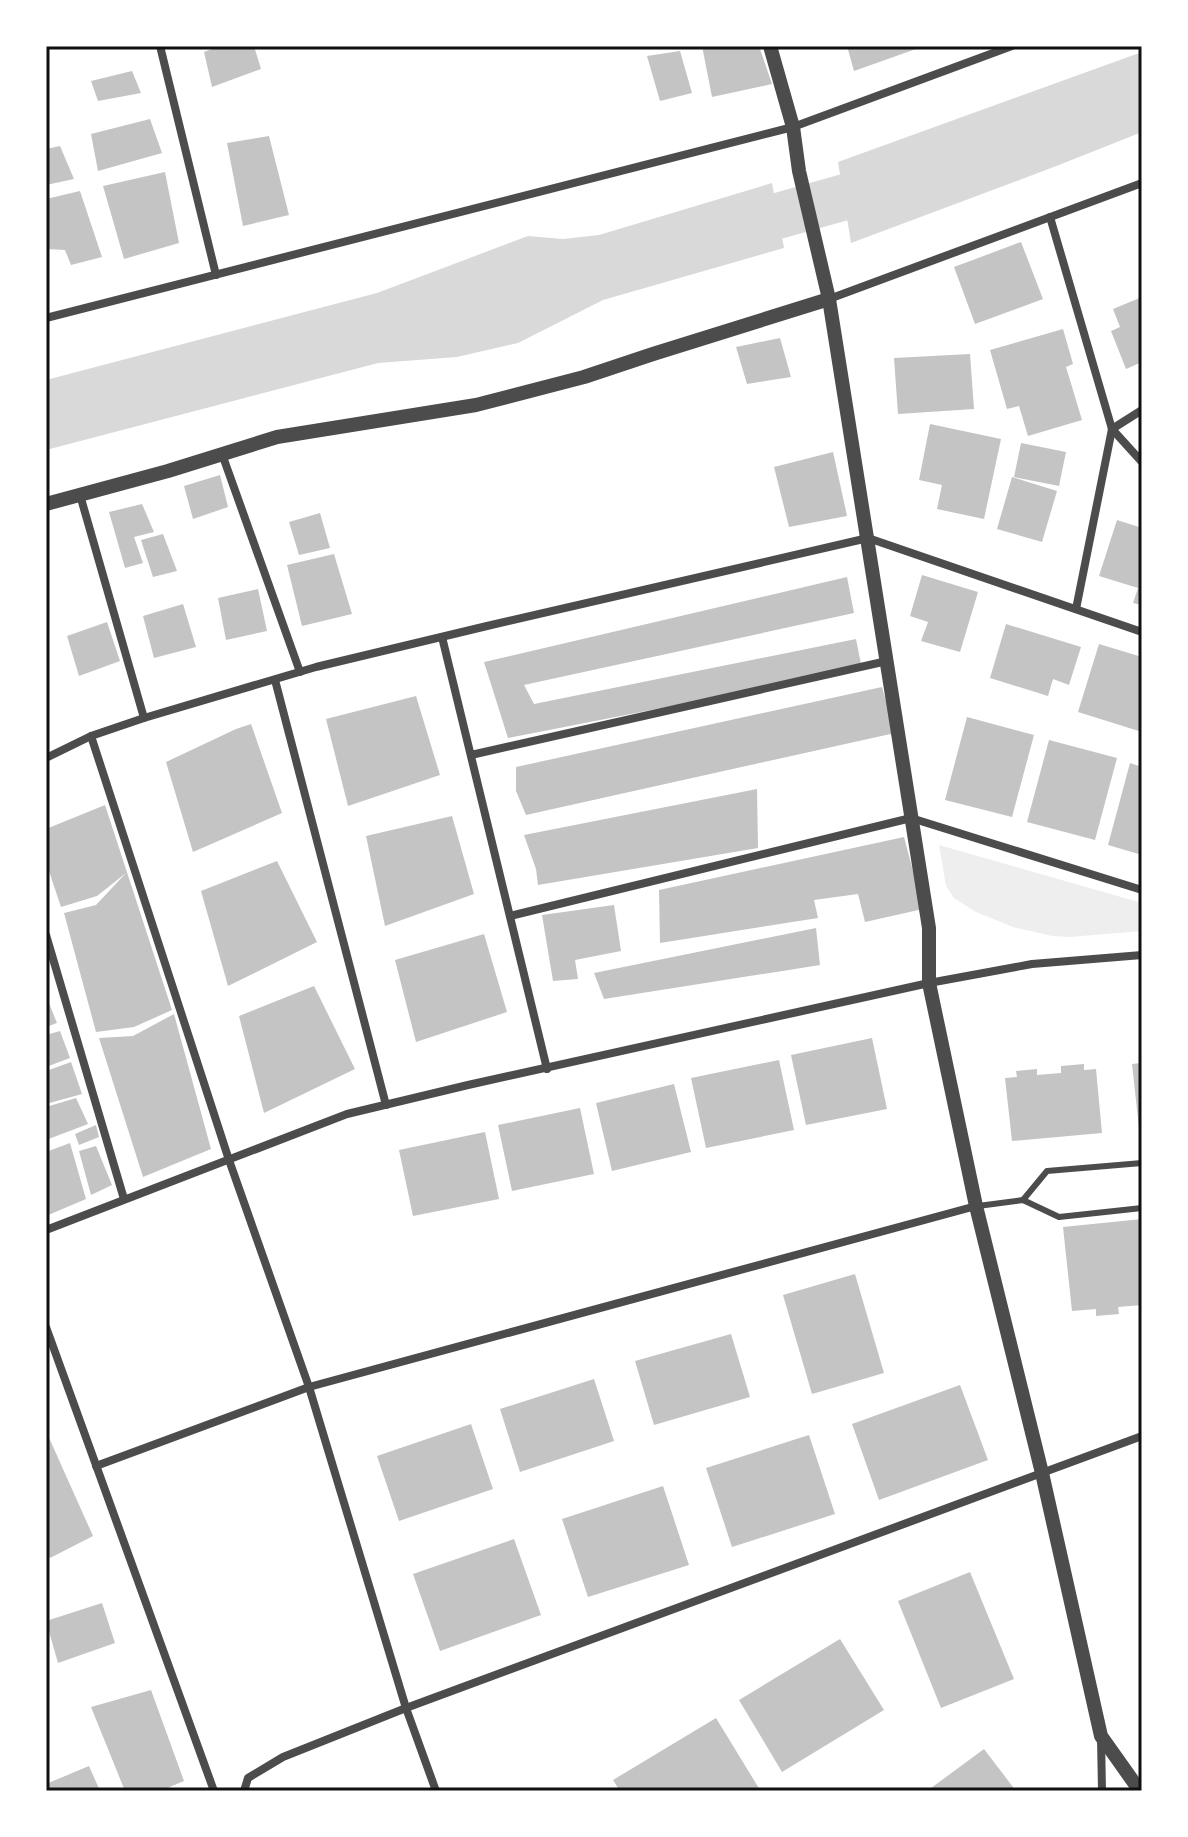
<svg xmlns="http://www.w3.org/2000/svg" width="1188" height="1837" font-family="'Roboto Serif',serif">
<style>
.green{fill:#eee}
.water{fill:#d9d9d9}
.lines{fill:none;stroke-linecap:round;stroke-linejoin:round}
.river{stroke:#d9d9d9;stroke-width:46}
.building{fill:#c4c4c4}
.service{stroke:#4c4c4c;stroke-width:6}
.minor{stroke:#4c4c4c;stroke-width:8}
.tertiary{stroke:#4c4c4c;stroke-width:14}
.neatline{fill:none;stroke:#111;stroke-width:3}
</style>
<rect width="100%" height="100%" fill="#fff"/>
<path class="green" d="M939,845L1142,903V931L1070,937L1052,936L1013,927L976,912L954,898L946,886Z"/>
<g class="water">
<path d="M1142,52V132L1059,165L851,243L838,162Z"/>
<path d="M772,183L784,248L603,300L518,343L457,357L378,363L46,450V380L377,293L528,236L563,239L599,235Z"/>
</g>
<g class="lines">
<path class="river" d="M717,233L863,192L902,178"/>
</g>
<g class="building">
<path d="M220,46H254L261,69L212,87L204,52Z"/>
<path d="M702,46H759L772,84L712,97Z"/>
<path d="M847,46H915L916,49L854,71Z"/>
<path d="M680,51L692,93L660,101L647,56Z"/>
<path d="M132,71L141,93L98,101L91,81Z"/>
<path d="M150,119L162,153L98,171L91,134Z"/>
<path d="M269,136L289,215L243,226L227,143Z"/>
<path d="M60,146L74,179L46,185V149Z"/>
<path d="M165,172L179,243L124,259L103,186Z"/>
<path d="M80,191L102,257L71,265L65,250L46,249V199Z"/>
<path d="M1021,242L1043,299L975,324L954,267Z"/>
<path d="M1142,297V362L1126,369L1111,331L1120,327L1113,309Z"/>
<path d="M1063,329L1073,364L1066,367L1082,420L1028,436L1019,406L1007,409L990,350Z"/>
<path d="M780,338L791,377L747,384L736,347Z"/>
<path d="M970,354L974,409L898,414L894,358Z"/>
<path d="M930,424L1001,439L984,519L937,509L942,485L919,480Z"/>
<path d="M1021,443L1066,452L1059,486L1014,477Z"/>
<path d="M833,452L847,516L789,527L774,467Z"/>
<path d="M220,475L228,507L193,519L184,486Z"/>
<path d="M1012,477L1057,491L1042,542L997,529Z"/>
<path d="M142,504L154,532L134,537L143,563L125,568L109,512Z"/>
<path d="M320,513L330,548L299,555L289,522Z"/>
<path d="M1117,520L1142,528V605L1133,603L1138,588L1099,576Z"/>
<path d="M163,534L177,571L153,577L141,540Z"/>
<path d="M334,554L352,614L302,626L287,565Z"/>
<path d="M922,575L978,592L960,652L921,641L928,622L910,616Z"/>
<path d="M847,577L854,613L524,685L534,704L856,639L862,669L508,738L484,662Z"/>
<path d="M258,589L267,631L226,640L218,598Z"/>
<path d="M183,604L196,647L154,658L143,616Z"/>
<path d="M107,622L120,661L79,676L67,636Z"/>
<path d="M1006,624L1081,647L1069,685L1053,679L1048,696L990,678Z"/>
<path d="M1099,644L1142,657V732L1078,712Z"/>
<path d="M882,687L895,733L526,815L516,791V767Z"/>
<path d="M416,696L440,775L348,806L326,719Z"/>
<path d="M967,717L1034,735L1012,817L945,800Z"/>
<path d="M251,724L282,813L193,852L166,762L236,729Z"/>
<path d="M1049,740L1117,758L1095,840L1027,822Z"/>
<path d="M1130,763L1142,767V855L1108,845Z"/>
<path d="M757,789L758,848L538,885L536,869L524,835Z"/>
<path d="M105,805L172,1010L134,1027L96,1032L64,913L96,905L126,873L97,896L61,907L46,862V829Z"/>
<path d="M452,816L474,894L385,926L366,836Z"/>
<path d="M904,837L923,909L865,922L858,894L814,900L818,918L660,943L659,890Z"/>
<path d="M277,861L317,942L228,986L201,891Z"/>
<path d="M614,905L621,951L575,960L578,979L553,981L542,915Z"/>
<path d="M816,928L820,965L604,999L594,973Z"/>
<path d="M484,934L507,1012L416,1042L395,960Z"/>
<path d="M314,986L355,1069L264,1113L239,1016Z"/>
<path d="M46,996L57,1023L46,1027Z"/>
<path d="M174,1014L211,1149L143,1177L99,1038L133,1036Z"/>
<path d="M60,1031L70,1058L46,1067V1035Z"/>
<path d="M872,1038L887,1109L806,1125L791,1055Z"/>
<path d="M779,1060L794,1130L706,1148L691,1078Z"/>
<path d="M71,1062L82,1094L46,1104V1071Z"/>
<path d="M1142,1063V1137H1140L1132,1064Z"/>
<path d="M1084,1064V1070L1096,1069L1102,1133L1012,1141L1005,1078L1017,1077L1016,1071L1037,1069V1075L1061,1073V1066Z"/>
<path d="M674,1084L691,1152L612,1171L596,1103Z"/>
<path d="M76,1098L88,1124L46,1140V1107Z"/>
<path d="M580,1108L594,1174L512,1191L498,1125Z"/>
<path d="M96,1125L99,1137L79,1145L75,1134Z"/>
<path d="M485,1132L499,1199L413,1216L399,1150Z"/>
<path d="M70,1143L86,1199L46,1216V1152Z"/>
<path d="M96,1146L112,1185L91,1195L79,1151Z"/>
<path d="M1142,1219V1305L1118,1307L1119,1314L1096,1316V1309L1072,1311L1063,1227Z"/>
<path d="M855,1274L884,1373L812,1394L783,1295Z"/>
<path d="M731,1334L750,1397L654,1425L635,1361Z"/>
<path d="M594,1379L614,1441L520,1472L500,1409Z"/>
<path d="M960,1385L988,1460L879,1500L852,1424Z"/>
<path d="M471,1424L493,1489L399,1521L377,1456Z"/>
<path d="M46,1431L93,1536L50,1558L46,1549Z"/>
<path d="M809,1435L835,1514L732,1547L706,1468Z"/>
<path d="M663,1486L689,1565L588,1597L562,1519Z"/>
<path d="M514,1539L541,1615L440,1651L413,1574Z"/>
<path d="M970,1572L1014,1679L941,1708L898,1601Z"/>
<path d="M102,1603L115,1643L58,1663L46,1621Z"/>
<path d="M840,1639L884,1710L782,1772L739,1700Z"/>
<path d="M151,1690L184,1781L160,1791H125L91,1707Z"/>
<path d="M716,1718L760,1790L620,1791L613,1780Z"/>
<path d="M984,1749L1016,1791H927Z"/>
<path d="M89,1766L100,1791H46V1784Z"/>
</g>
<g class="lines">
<g class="service">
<path d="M1023,1200L1047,1171L1142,1163"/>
<path d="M978,1206L1023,1200L1059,1217L1142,1208"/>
</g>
<g class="minor">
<path d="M160,46L216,275"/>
<path d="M1050,217L1112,429L1076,609"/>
<path d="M829,299L1142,183"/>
<path d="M46,318L793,127L1012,46"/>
<path d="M1112,429L1142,462"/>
<path d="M1112,429L1142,410"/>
<path d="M222,454L300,672"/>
<path d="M80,495L144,718"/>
<path d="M442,637L547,1069"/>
<path d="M275,680L386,1105"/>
<path d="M91,736L229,1160L309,1387L406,1708L436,1791"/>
<path d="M471,755L887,661"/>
<path d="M46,758L91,736L144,718L316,667L487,626L868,538L1142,632"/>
<path d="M510,916L911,818L1142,890"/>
<path d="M46,935L124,1199"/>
<path d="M46,1230L347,1114L468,1085L929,983L1032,964L1142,955"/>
<path d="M46,1327L214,1791"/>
<path d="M96,1466L309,1387L976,1206"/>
<path d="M1101,1737L1102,1791"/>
<path d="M244,1791L248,1778L283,1757L406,1708L1142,1436"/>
</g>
<g class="tertiary">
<path d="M770,46L793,127L799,171L829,299L929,928V983L976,1206L1042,1473L1101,1736L1140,1791"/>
<path d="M46,504L168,471L277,437L476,405L584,377L653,354L829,299"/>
</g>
</g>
<rect width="1188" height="1837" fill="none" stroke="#ffffff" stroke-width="96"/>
<rect x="48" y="48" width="1092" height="1741" class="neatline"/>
</svg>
